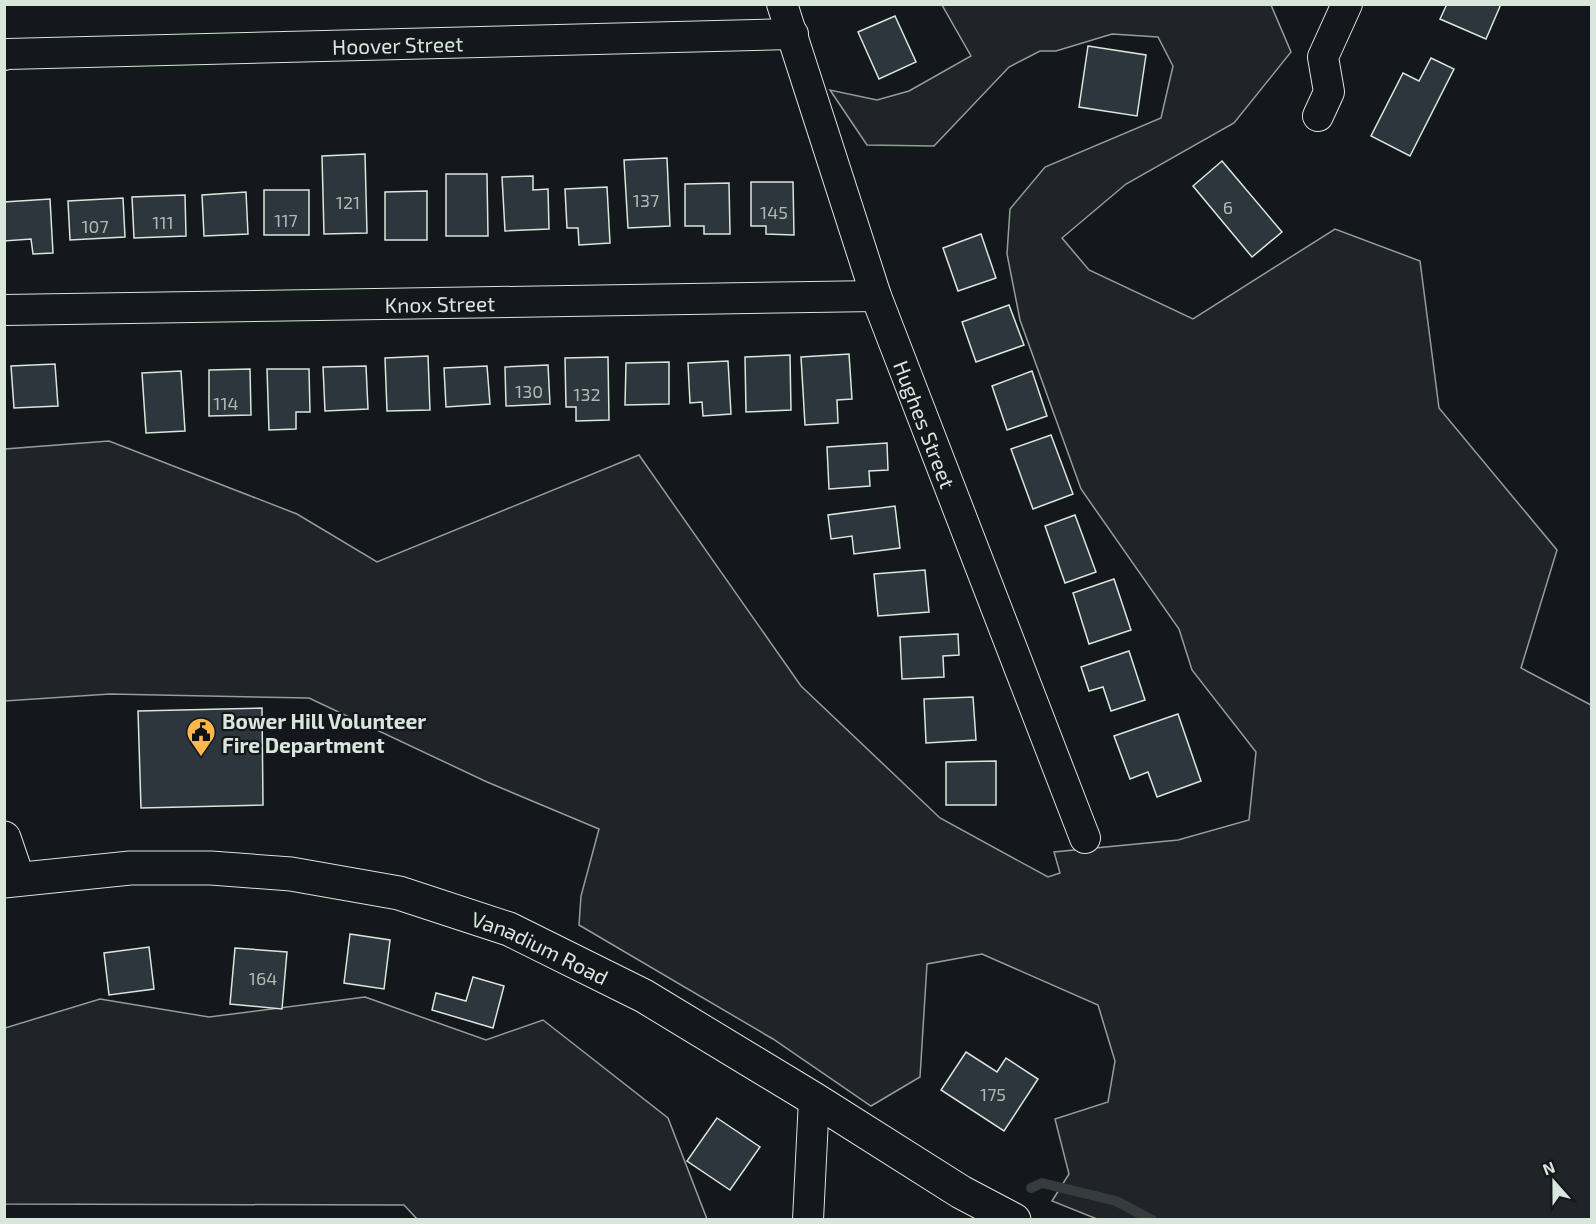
<svg xmlns="http://www.w3.org/2000/svg" width="1596" height="1224" font-family="'Exo 2',sans-serif">
<style>
.green{fill:#202428;stroke:#939e99;stroke-width:1.5}
.lines{fill:none;stroke-linecap:round;stroke-linejoin:round}
.stream{stroke:#363b3e;stroke-width:10}
.building{fill:#2c363c;stroke:#d8e6dc;stroke-width:1.5}
.minor-casing{stroke:#d8e6dc;stroke-width:32}
.tertiary-casing{stroke:#d8e6dc;stroke-width:35}
.minor{stroke:#14181c;stroke-width:30}
.tertiary{stroke:#14181c;stroke-width:33}
.labels{text-anchor:middle;dominant-baseline:central;stroke-width:4.5;stroke-linejoin:round;paint-order:stroke}
.number-label{font-size:18px;fill:#adbab4}
.street-label{font-size:21px;fill:#d8e6dc;stroke:#14181c}
.poi-label{font-size:21px;font-weight:bold;fill:#d8e6dc;stroke:#14181c;text-anchor:start}
</style>
<rect width="100%" height="100%" fill="#14181c"/>
<g class="green">
<path d="M942,5H1271L1291,52L1234,123L1126,184L1062,238L1089,270L1193,319L1335,229L1420,261L1439,408L1557,550L1521,668L1591,705V1219H1097L1052,1201L1069,1174L1055,1119L1108,1102L1115,1061L1098,1005L982,954L927,964L920,1077L871,1106L773,1039L579,925L581,896L599,829L487,782L309,698L110,694L5,701V449L109,441L297,514L377,562L639,455L801,686L940,818L1048,877L1060,873L1054,852L1178,840L1249,820L1256,752L1192,670L1179,629L1081,489L1020,320L1007,254L1010,209L1045,167L1161,118L1173,66L1158,37L1112,34L1056,51H1040L1009,67L934,146L867,145L830,90L877,100L909,91L971,56Z"/>
<path d="M365,997L486,1040L543,1020L668,1118L707,1219L786,1220H418L404,1205L5,1204V1028L100,999L209,1017Z"/>
</g>
<g class="lines">
<path class="stream" d="M1031,1188L1042,1183L1116,1201L1152,1220"/>
</g>
<g class="building">
<path d="M1447,4H1501L1486,39L1440,19Z"/>
<path d="M895,16L916,62L879,79L858,32Z"/>
<path d="M1088,46L1146,55L1137,116L1079,107Z"/>
<path d="M1431,58L1454,69L1410,156L1371,136L1403,73L1419,81Z"/>
<path d="M365,154L367,233L324,234L322,156Z"/>
<path d="M667,158L670,226L628,228L624,160Z"/>
<path d="M1222,161L1282,232L1252,257L1193,186Z"/>
<path d="M446,174H487L488,236H446Z"/>
<path d="M533,176V190L548,189L549,229L505,231L502,177Z"/>
<path d="M751,182H793L794,235L766,234V226H751Z"/>
<path d="M729,183L730,234H704V226H685V184Z"/>
<path d="M607,187L610,243L579,245L578,228H567L565,189Z"/>
<rect x="264" y="190" width="45" height="45"/>
<path d="M427,191V240H385V192Z"/>
<path d="M246,192L248,234L204,236L202,195Z"/>
<path d="M185,195L186,236L134,238L132,197Z"/>
<path d="M123,198L125,237L70,240L68,201Z"/>
<path d="M50,199L53,253L33,254L31,239L4,241V202Z"/>
<path d="M981,234L996,278L958,291L943,248Z"/>
<path d="M1009,305L1024,345L976,362L962,322Z"/>
<path d="M849,354L852,399L837,400L838,423L805,425L801,357Z"/>
<path d="M790,355L791,410L746,412L745,357Z"/>
<path d="M428,356L430,410L387,411L385,358Z"/>
<path d="M608,357L609,420L576,421V407H566L565,358Z"/>
<path d="M728,361L731,414L703,416L702,402L690,403L688,363Z"/>
<path d="M669,362V404L625,405L626,363Z"/>
<path d="M55,364L58,406L14,408L11,366Z"/>
<path d="M548,365L550,404L506,406L505,367Z"/>
<path d="M366,366L368,409L325,411L323,367Z"/>
<path d="M487,366L490,404L446,407L444,368Z"/>
<path d="M250,369L251,415L209,416V370Z"/>
<path d="M267,369H309L310,412H296V429L269,430Z"/>
<path d="M181,371L185,431L146,433L142,373Z"/>
<path d="M1032,371L1047,416L1007,430L992,386Z"/>
<path d="M1051,435L1073,494L1033,509L1011,449Z"/>
<path d="M887,443L888,470L869,471L870,486L829,489L827,447Z"/>
<path d="M895,506L900,548L854,554L852,536L831,539L828,515Z"/>
<path d="M1075,515L1096,572L1065,583L1045,526Z"/>
<path d="M925,570L929,612L878,616L874,574Z"/>
<path d="M1114,579L1131,630L1089,644L1073,593Z"/>
<path d="M958,634L959,655L943,656L944,677L902,679L900,637Z"/>
<path d="M1129,651L1145,700L1111,711L1103,687L1089,691L1081,667Z"/>
<path d="M973,697L976,740L926,743L924,699Z"/>
<path d="M262,708L263,805L141,808L138,711Z"/>
<path d="M1178,714L1201,781L1157,797L1148,772L1130,779L1114,736Z"/>
<path d="M996,761V805H946V762Z"/>
<path d="M350,934L390,940L384,989L344,983Z"/>
<path d="M149,947L154,989L109,995L104,953Z"/>
<path d="M235,948L287,952L282,1009L230,1004Z"/>
<path d="M473,977L504,986L493,1028L432,1010L436,993L466,1001Z"/>
<path d="M966,1052L997,1072L1006,1058L1038,1079L1004,1131L941,1090Z"/>
<path d="M717,1118L760,1147L730,1190L687,1161Z"/>
</g>
<g class="lines">
<g class="minor-casing">
<g id="minor">
<path id="s1" d="M782,4L876,296L1085,838"/>
<path id="s2" d="M4,55L7,54L793,34"/>
<path d="M1318,116L1329,92L1323,57L1347,4"/>
<path id="s3" d="M4,310L876,296"/>
<path d="M808,1220L814,1099"/>
</g>
</g>
<g class="tertiary-casing">
<g id="tertiary">
<path d="M4,838L18,879"/>
<path id="s4" d="M4,881L130,868H211L291,874L399,893L509,929L644,996L814,1099L961,1192L1014,1220"/>
</g>
</g>
<use href="#minor" class="minor"/>
<use href="#tertiary" class="tertiary"/>
</g>
<defs>
<g id="civic-pin" transform="scale(1.5)"><path d="M0 17L-7.5 6A9.5 9.5 0 1 1 7.5 6Z" fill="#ffb74d" stroke="#14181c"/><path d="M-.6-6.5H3V-4.5H.6V-3L4-1V1h2V6H-6V1h2V-1L-.6-3ZM-1.2 2.5V6h2.4V2.5Z" fill="#111"/></g>
</defs>
<g fill-rule="evenodd">
<use href="#civic-pin" x="201" y="732"/>
</g>
<g class="labels">
<g class="number-label">
<text x="646" y="200">137</text>
<text x="348" y="202">121</text>
<text x="1228" y="207">6</text>
<text x="774" y="212">145</text>
<text x="286" y="220">117</text>
<text x="163" y="222">111</text>
<text x="95" y="226">107</text>
<text x="529" y="391">130</text>
<text x="587" y="394">132</text>
<text x="226" y="403">114</text>
<text x="263" y="978">164</text>
<text x="993" y="1094">175</text>
</g>
<g class="street-label">
<text stroke="none"><textPath href="#s2" startOffset="394">Hoover Street</textPath></text>
<text stroke="none"><textPath href="#s3" startOffset="436">Knox Street</textPath></text>
<text stroke="none"><textPath href="#s1" startOffset="444">Hughes Street</textPath></text>
<text stroke="none"><textPath href="#s4" startOffset="549">Vanadium Road</textPath></text>
</g>
<g class="poi-label">
<text x="222" y="720">Bower Hill Volunteer<tspan x="222" dy="24">Fire Department</tspan></text>
</g>
</g>
<rect width="1596" height="1224" fill="none" stroke="#d8e6dc" stroke-width="12"/>
<g transform="translate(1554 1182) rotate(339)" stroke="#14181c" stroke-width="4.5" paint-order="stroke">
<path d="M0-4.5L10 22L0 15L-10 22Z" fill="#d8e6dc"/>
<text y="-9" font-size="16" font-weight="bold" text-anchor="middle" fill="#d8e6dc">N</text>
</g>
</svg>
